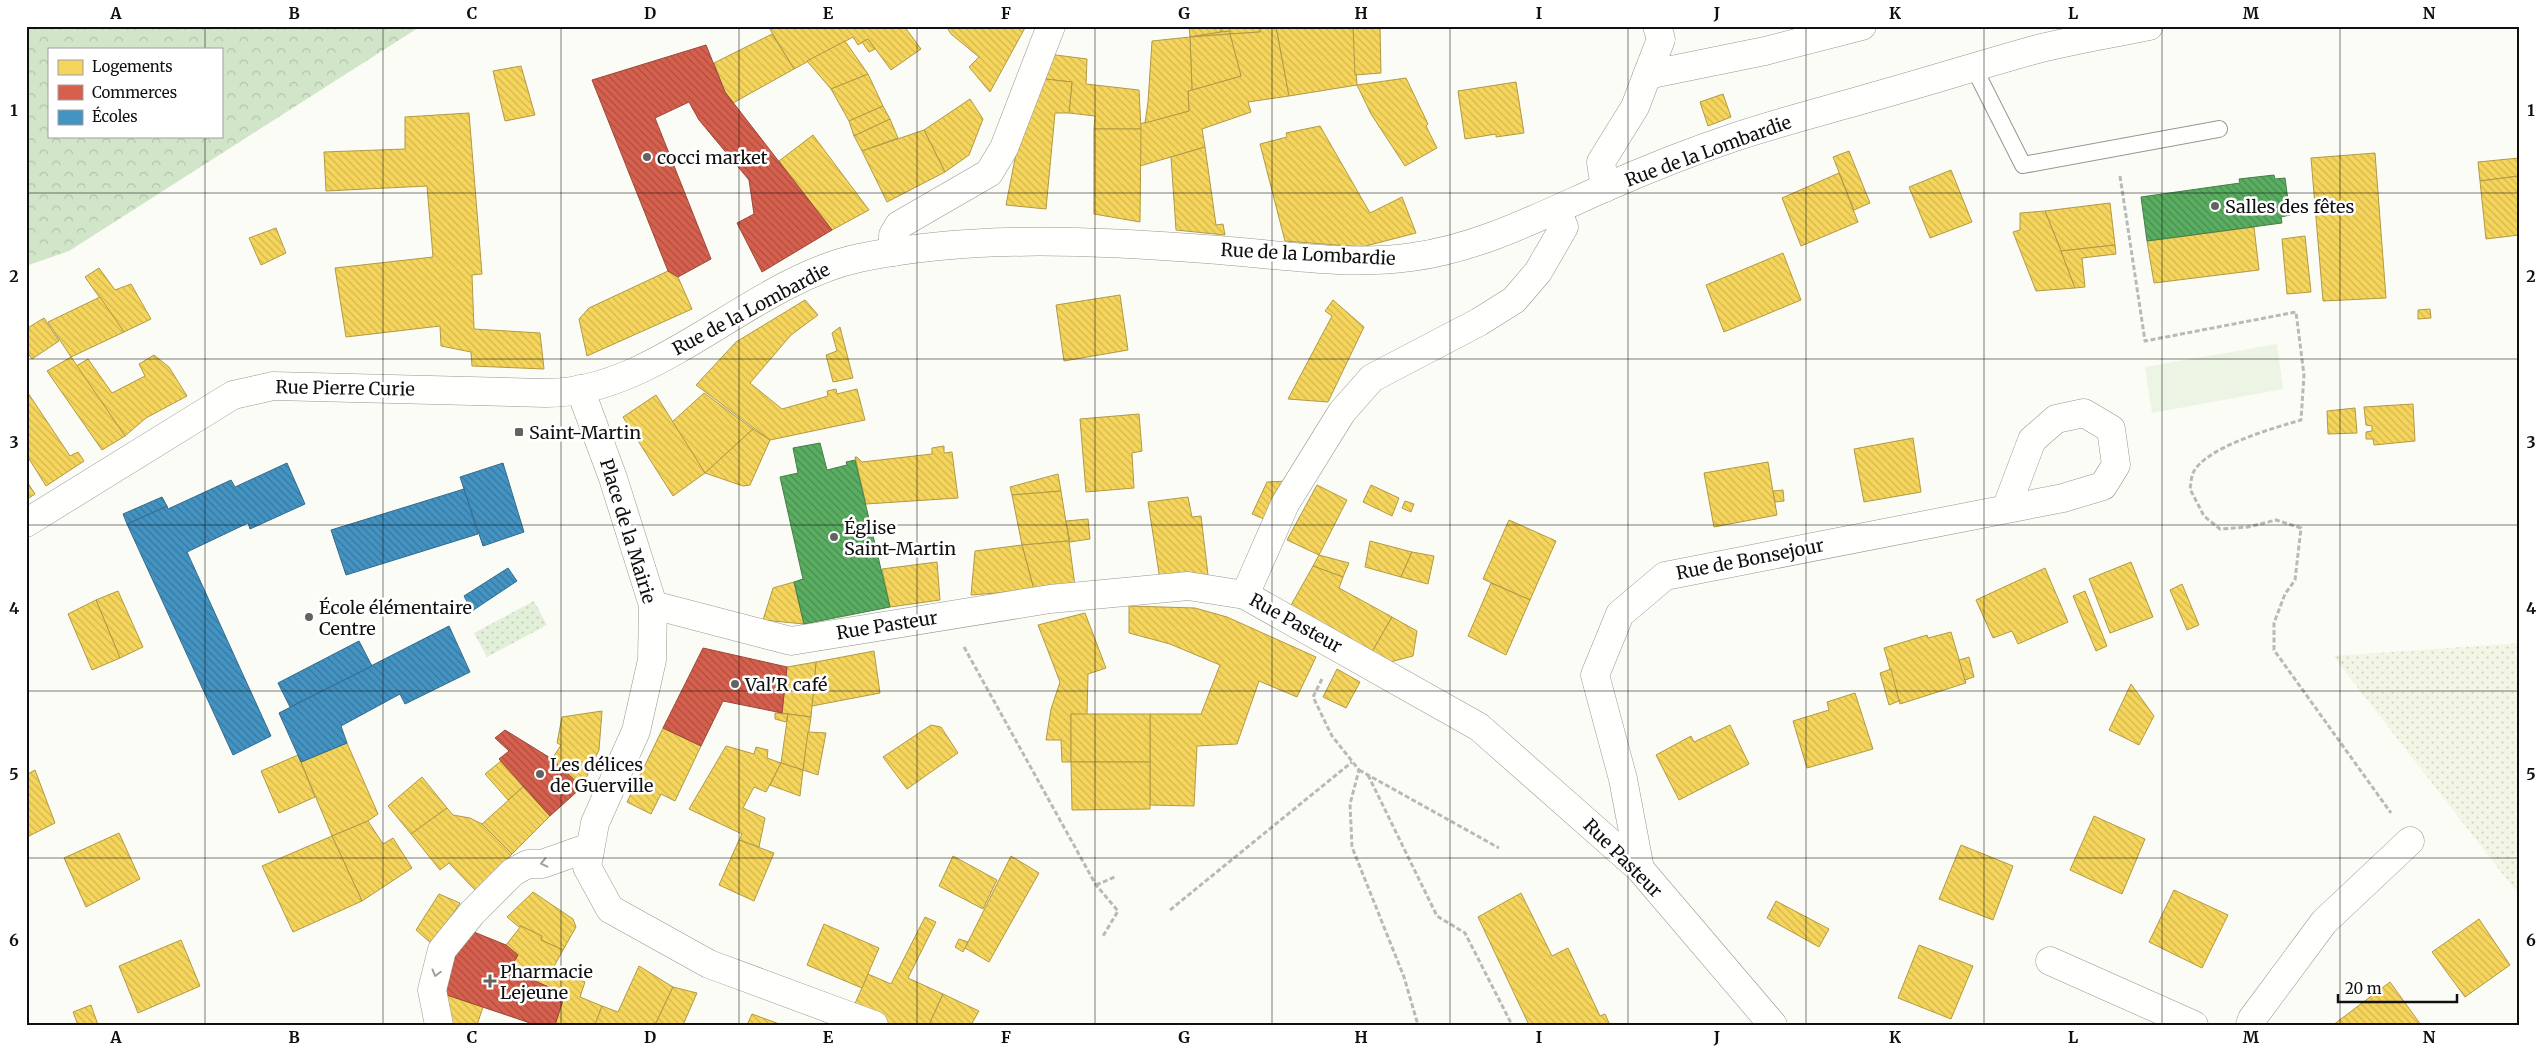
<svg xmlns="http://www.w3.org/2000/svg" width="2545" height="1051" font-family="Merriweather,serif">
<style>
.farmland{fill:url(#farmland-dots)}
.forest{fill:url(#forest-crowns);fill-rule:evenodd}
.park{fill:url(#park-dots)}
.pitch{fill:#ecf4e3}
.homes{fill:url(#homes-back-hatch);stroke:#b19a45}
.shops{fill:url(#shops-back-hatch);stroke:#9b483b}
.schools{fill:url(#schools-back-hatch);stroke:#346c8d}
.public{fill:url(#public-back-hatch);stroke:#447f49}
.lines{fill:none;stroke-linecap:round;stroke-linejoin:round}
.service-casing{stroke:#969694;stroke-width:18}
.minor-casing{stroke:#969694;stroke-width:29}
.path{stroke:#b9b9b8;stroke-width:3;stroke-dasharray:5 2.5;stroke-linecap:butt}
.service{stroke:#fffffe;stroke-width:16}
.minor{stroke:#fffffe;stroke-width:28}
.oneway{stroke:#9f9f9f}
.grid{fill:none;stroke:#101010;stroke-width:1;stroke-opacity:0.55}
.poi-dot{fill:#636361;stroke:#fff;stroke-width:2}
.labels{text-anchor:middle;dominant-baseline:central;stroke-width:5;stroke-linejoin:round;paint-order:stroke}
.street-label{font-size:18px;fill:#101010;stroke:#fff}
.poi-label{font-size:18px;fill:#101010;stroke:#fff;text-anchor:start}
.neatline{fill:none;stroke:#101010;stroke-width:2}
.grid-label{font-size:16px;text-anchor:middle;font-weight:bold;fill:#101010}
</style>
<defs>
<pattern id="farmland-dots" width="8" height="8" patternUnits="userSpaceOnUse" patternTransform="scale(1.25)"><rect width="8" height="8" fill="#f4f6e5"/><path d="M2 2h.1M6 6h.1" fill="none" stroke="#d0d2c3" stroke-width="1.8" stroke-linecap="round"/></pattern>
<pattern id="forest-crowns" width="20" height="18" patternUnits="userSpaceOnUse" patternTransform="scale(1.25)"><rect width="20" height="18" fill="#d1e6c8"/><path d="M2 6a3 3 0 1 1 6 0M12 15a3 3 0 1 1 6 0" fill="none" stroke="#b2c4ab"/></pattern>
<pattern id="park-dots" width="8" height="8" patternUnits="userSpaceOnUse" patternTransform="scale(1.25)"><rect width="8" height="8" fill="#e2efd9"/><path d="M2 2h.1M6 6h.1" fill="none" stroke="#c1ccb9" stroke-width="1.8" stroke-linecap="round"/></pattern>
<pattern id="homes-back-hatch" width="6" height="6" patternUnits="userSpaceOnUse" patternTransform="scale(1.25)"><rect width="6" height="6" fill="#f6d55c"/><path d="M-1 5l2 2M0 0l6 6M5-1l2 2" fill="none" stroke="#d2b64f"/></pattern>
<pattern id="shops-back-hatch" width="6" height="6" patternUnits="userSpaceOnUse" patternTransform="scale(1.25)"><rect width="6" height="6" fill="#d6604d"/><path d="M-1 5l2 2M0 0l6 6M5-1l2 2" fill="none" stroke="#ac4e3f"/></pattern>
<pattern id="schools-back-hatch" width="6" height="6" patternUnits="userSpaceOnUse" patternTransform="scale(1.25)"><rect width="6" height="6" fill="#4393c3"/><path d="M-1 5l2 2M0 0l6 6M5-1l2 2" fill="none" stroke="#37779d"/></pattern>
<pattern id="public-back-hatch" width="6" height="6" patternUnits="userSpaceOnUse" patternTransform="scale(1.25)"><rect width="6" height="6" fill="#5aae61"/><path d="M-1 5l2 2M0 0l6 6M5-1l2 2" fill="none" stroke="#498c4f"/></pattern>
</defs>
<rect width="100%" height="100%" fill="#fcfcf7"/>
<path class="farmland" d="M2519,643V895L2333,656Z"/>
<path class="forest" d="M26,26H421L69,251L26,266ZM49,49H221V136H49Z"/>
<path class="park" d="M534,601L547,625L487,657L474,633Z"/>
<path class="pitch" d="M2277,344L2283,389L2152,413L2145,367Z"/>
<g class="homes">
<path d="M768,26H904L921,49L891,70L868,39L858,45L853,37L794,69Z"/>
<path d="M946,26H1026L990,92L969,67L979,57L951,34Z"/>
<path d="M1189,26H1221V32L1190,37Z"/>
<path d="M1221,26H1260V32L1230,34V31L1221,32Z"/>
<path d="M1260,26H1276L1289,96L1248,102L1251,112L1202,129L1205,147L1140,166L1139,124L1189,111L1188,91L1241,76L1230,34L1260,32Z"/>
<path d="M1276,26H1353L1357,85L1289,96Z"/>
<path d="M1353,26H1380L1381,73L1355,75Z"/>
<path d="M1230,31V34L1190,37L1221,32Z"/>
<path d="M772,34L794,69L733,103L725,92L714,63Z"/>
<path d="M1230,34L1241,76L1192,90L1190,37Z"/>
<path d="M1190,37L1192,90L1188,91L1189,111L1145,123L1148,102L1152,41Z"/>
<path d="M868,39L875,49L869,52L862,42Z"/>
<path d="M845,41L868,74L831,89L807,61Z"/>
<path d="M1048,54L1087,59L1086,84L1139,90L1141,129H1094L1095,116L1069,113L1072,82L1045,79Z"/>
<path d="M521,66L535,115L505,121L493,71Z"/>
<path d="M868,74L883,106L849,121L831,89Z"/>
<path d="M1406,78L1428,124L1426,126L1437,148L1405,166L1371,114L1357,85Z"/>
<path d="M1045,79L1072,82L1069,113H1055L1046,209L1006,205L1019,138Z"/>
<path d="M1516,82L1524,133L1496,137V134L1465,139L1458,91Z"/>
<path d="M1723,94L1731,117L1708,126L1700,102Z"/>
<path d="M970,99L983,119L969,155L945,172L924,130Z"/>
<path d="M883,106L890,119L854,136L849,121Z"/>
<path d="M469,113L482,274L472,275L474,329L540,333L544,369L472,366L471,352L441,346L440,326L346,337L335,268L433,257L427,186L326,191L324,152L405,149V117Z"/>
<path d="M890,119L898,138L862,151L854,136Z"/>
<path d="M1320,126L1370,213L1402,197L1416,233L1362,247L1285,241L1260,144L1287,137L1286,133Z"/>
<path d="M1094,129H1141L1140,222L1094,214Z"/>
<path d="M924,130L945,172L887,202L862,151Z"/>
<path d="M813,135L869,210L832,230L779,161Z"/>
<path d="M1205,147L1216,225L1223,224L1225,235L1176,230L1171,157Z"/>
<path d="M1849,151L1870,203L1854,210L1833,157Z"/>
<path d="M2375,153L2386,298L2323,301L2311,158Z"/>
<path d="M2519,158V176L2480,181L2478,162Z"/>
<path d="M1951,170L1972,222L1930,238L1909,187Z"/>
<path d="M1839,173L1858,222L1801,246L1782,198Z"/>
<path d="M2519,176V235L2486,239L2480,181Z"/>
<path d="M2110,203L2115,245L2061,251L2045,211Z"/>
<path d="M2045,211L2061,251L2075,288L2036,291L2013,232L2020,230V213Z"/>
<path d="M2254,227L2259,270L2154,283L2147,241Z"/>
<path d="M276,228L286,253L261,265L249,238Z"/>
<path d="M2305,236L2311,292L2287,294L2282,239Z"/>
<path d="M2115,245L2116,254L2082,258L2085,287L2075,288L2061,251Z"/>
<path d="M1783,253L1801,300L1724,332L1706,285Z"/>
<path d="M99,268L115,290L131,284L151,319L124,332L85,277Z"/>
<path d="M668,271L678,277L692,309L587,356L579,319L589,308Z"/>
<path d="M1120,295L1128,350L1064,361L1056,305Z"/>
<path d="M100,297L124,332L71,357L48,322Z"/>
<path d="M805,300L818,315L791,335L750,383L782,409L828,396L827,391L836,389L837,394L857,389L865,420L770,440L696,385L736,342Z"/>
<path d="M1333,300L1364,327L1328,402L1288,399L1332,316L1325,311Z"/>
<path d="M2430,309L2431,318L2418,319V310Z"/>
<path d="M44,318L59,341L32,359L26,350V329Z"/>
<path d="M840,327L853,378L833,382L826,355L837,351L832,333Z"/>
<path d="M154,355L169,367L187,396L146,418L125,436L76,366L88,359L112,393L145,376L139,364Z"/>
<path d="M71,357L125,436L102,450L47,371Z"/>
<path d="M26,390L70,456L78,452L84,461L46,486L26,454Z"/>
<path d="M704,393L753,429L705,473L672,422Z"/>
<path d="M656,395L705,473L673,496L623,417Z"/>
<path d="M2413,404L2415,441L2374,445L2373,439H2366V432L2372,431V426L2366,425L2364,407Z"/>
<path d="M2355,408L2357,433L2328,434L2327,411Z"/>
<path d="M1139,414L1142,451L1132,453L1134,488L1086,492L1080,419Z"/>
<path d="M753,429L770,440L750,485L743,486L705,473Z"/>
<path d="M1913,438L1921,492L1864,502L1854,449Z"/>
<path d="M944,446V453L952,452L958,498L866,504L855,457H857L862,462L932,454V448Z"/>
<path d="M1768,462L1777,515L1714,527L1704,473Z"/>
<path d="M1058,474L1061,491L1012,495L1010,487Z"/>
<path d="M26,480L35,494L26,500Z"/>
<path d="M1289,481L1269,521L1252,514L1267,482Z"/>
<path d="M1317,485L1347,500L1319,555L1287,540Z"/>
<path d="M1371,485L1399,498L1392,516L1363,502Z"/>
<path d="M1783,490L1784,501L1775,502L1773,491Z"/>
<path d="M1061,491L1069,541L1022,545L1012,495Z"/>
<path d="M1188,497L1192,517L1201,516L1208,575L1160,580L1148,502Z"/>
<path d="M1405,501L1414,504L1411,512L1402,508Z"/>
<path d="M1088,519L1090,539L1070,542L1066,521Z"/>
<path d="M1509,520L1556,541L1530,600L1483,579Z"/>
<path d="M1069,541L1075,586L1034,590L1022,545Z"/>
<path d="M1370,541L1412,552L1401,577L1365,567Z"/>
<path d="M1022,545L1034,590L971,595L975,551Z"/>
<path d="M1412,552L1434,556L1428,584L1401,577Z"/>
<path d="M1319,555L1349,563L1343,577L1313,566Z"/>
<path d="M937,562L940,600L890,607L882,569Z"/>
<path d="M2131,562L2153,617L2110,633L2089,579Z"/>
<path d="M1313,566L1343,577L1339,588L1392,617L1372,652L1290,607Z"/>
<path d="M2045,568L2068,622L2018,644L2012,631L1993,638L1976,600Z"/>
<path d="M794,582L804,624L763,620L773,588Z"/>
<path d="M1491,583L1530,600L1506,655L1468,636Z"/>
<path d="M2182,584L2199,625L2187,630L2170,590Z"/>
<path d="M118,591L143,647L120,658L96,600Z"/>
<path d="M2085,591L2107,646L2096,651L2073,596Z"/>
<path d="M96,600L120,658L92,670L68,614Z"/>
<path d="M1129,606L1195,608L1227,617L1316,657L1297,697L1259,681L1237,744L1197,746L1194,806L1150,805V714H1201L1220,665L1170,644L1129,633Z"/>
<path d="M1085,613L1106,668L1088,674L1087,715L1071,714V762H1062L1061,740H1046L1051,709L1060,682L1038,625Z"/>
<path d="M1392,617L1417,631L1413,656L1390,662L1372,652Z"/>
<path d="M1951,632L1966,683L1900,704L1884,648L1927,635L1928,638Z"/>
<path d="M874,651L880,693L812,706L816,662Z"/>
<path d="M1969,657L1974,677L1965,680L1959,660Z"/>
<path d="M816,662L811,717L782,713L787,667Z"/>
<path d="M1337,669L1360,682L1346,708L1323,697Z"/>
<path d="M1891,669L1899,701L1889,705L1880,673Z"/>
<path d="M2131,684L2154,716L2139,745L2109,730Z"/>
<path d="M1855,693L1873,749L1807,768L1793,721L1829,710L1827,702Z"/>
<path d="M602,711L599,750L582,787L552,759L561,745L557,743L562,717Z"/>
<path d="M775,713L788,714L786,722L775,719Z"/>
<path d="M788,714L811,717L803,770L781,763Z"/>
<rect x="1071" y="714" width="79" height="48"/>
<path d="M931,725L941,727L958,753L907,789L883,757Z"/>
<path d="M1730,725L1749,764L1679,800L1656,755L1691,736L1694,742Z"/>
<path d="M663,728L701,746L675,801L661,794L651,814L627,802Z"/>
<path d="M808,732L826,733L818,775L803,770Z"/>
<path d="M347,743L378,814L368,821L332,836L301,762Z"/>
<path d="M726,746L754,754L756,747L768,750L767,758L781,763L766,792L754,787L743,808L765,818L759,847L739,840L742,834L689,809Z"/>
<path d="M298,755L315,797L279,813L261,771Z"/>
<path d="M501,761L523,787L508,800L485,774Z"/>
<path d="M1071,762H1150V809L1072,810Z"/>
<path d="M781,763L803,770L800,796L770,785Z"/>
<path d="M35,770L55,823L29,836L26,828V775Z"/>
<path d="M422,777L447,808L411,834L388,806Z"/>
<path d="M523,787L550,816L512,854L482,824Z"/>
<path d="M447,808L453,815L470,818L482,824L512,854L476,891L449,863L440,870L411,834Z"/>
<path d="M2094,816L2145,839L2122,894L2070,870Z"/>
<path d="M368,821L383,844L393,838L412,868L362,901L332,836Z"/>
<path d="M119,833L140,879L86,907L64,858Z"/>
<path d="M332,836L362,901L293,932L262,866Z"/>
<path d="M739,840L774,853L754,901L719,885Z"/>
<path d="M1961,845L2013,866L1993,920L1939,899Z"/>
<path d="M953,856L997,880L983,909L939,886Z"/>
<path d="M1011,856L1039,873L989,962L965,948Z"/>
<path d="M2174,890L2228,915L2202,968L2149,942Z"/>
<path d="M533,892L573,919L576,927L563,950L541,940L542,936L521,926L519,927L507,917Z"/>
<path d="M1521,893L1552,956L1568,948L1600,1016L1605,1014L1610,1025H1529L1478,917Z"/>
<path d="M439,894L460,903L433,945L416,930Z"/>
<path d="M1776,901L1829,929L1819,947L1767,918Z"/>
<path d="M925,917L936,922L908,978L943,994L929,1025H892L853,1008L868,974L891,984Z"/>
<path d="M2479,919L2510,965L2465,997L2432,952Z"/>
<path d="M824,924L879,948L862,988L807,965Z"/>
<path d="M521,926L542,936L541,940L563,950L552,970L585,982L580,997L602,1006L595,1025H555L565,994L509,970L518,955L506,945Z"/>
<path d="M959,939L968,942L963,952L955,947Z"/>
<path d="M181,940L200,986L138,1013L119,966Z"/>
<path d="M1919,945L1973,966L1951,1019L1898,998Z"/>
<path d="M639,966L673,987L655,1025H595L602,1006L618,1012Z"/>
<path d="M2390,982L2421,1025H2333Z"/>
<path d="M673,987L697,993L683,1025H655Z"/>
<path d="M441,993L483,1007L477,1025H448Z"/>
<path d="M943,994L979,1011L971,1025H929Z"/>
<path d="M91,1005L98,1025H78L73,1012Z"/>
<path d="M752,1014L782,1025H747Z"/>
</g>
<g class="shops">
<path d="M706,45L725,92L832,230L762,272L737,223L754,214L749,180L699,120L689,102L655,118L711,259L678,277L668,271L592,80Z"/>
<path d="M703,648L787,667L782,713L723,701L701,746L663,728Z"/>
<path d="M505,730L552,759L582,787L550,816L499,759L509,751L495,738Z"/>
<path d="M469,930L506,945L518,955L509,970L565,994L555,1025H536L441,993L454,945Z"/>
</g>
<g class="schools">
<path d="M287,463L305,504L250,529L248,523L187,552L271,736L233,755L127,524L167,506L168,509L231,480L235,487Z"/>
<path d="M503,463L524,532L483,546L460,477Z"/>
<path d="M464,489L478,534L346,575L331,530Z"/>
<path d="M162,497L167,506L127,524L123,514Z"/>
<path d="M508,568L517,581L472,611L464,596Z"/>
<path d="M449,626L470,672L405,704L400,694L341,726L347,743L301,762L279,713Z"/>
<path d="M359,641L372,666L290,707L278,683Z"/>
</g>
<g class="public">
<path d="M2274,175L2275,179L2285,178L2290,215L2281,217L2282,223L2147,241L2141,197L2240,183L2239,179Z"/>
<path d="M820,443L827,470L847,465L846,462L855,460L890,607L804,624L794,582L803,579L780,477L798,473L793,448Z"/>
</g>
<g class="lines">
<g class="service-casing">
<path id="service" d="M1974,68L2023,165L2219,129"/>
</g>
<g class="minor-casing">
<g id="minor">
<path d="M1647,75L1765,51L1862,26"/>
<path d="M1605,188L1601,162L1635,107L1661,39L1657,26"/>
<path d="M893,252V235L899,225L989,173L1004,148L1051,26"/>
<path d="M580,389L613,478L653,605L652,660L636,731L595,823L587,867L610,909L709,964L874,1025"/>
<path d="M26,523L233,395L273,386L545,393C656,394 751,281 859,258C977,234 1099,241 1219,250C1281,255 1351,266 1412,257C1479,248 1541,216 1602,189C1645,170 1690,152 1735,137C1780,122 1827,110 1872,97C1926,82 1980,65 2034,50C2072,40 2111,34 2149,26"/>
<path d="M1245,595L1285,504L1342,412L1372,378L1479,322L1514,300L1538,272L1564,227L1557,210"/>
<path d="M653,605L791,641L1050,599L1188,586L1245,595L1479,727L1640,869L1773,1025"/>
<path d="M1640,869L1623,779L1595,675L1620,614L1665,576L2063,498L2103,486L2116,465L2111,429L2084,413L2056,419L2032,440L2006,509"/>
<path d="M2050,961L2194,1025"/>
<path d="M439,1025L432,990L442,950L472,913L513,872L528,864H542L590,847"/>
<path d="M2250,1025L2252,1019L2324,922L2410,841"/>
</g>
</g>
<g class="path">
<path d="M2120,176L2145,341L2296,312L2304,375L2301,420C2274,428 2205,447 2193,473C2191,478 2191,484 2190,489L2204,516L2220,529L2248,527L2276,520L2301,528L2295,580L2285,594L2274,623V650L2391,813"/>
<path d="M964,647L1096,885L1118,911L1103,936"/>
<path d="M1322,679L1313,697L1332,736L1359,770L1350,804L1352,847L1404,977L1418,1025"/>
<path d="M1359,770L1499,848"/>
<path d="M1368,775L1437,916L1465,933L1512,1025"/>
<path d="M1096,885L1115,877"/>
<path d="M1170,910L1352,762"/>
</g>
<use href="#service" class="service"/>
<use href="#minor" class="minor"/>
</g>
<defs><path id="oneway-chevron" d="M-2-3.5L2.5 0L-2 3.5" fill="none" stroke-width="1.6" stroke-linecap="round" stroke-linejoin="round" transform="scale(1.25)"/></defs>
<g class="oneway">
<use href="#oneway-chevron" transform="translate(544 863) rotate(167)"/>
<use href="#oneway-chevron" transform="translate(436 973) rotate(105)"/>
</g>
<path class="grid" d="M205,26V49M383,26V1025M561,26V1025M739,26V1025M917,26V1025M1095,26V1025M1272,26V1025M1450,26V1025M1628,26V1025M1806,26V1025M1984,26V1025M2162,26V1025M2340,26V1025M205,136V1025M26,193H2519M26,359H2519M26,525H2519M26,691H2519M26,858H2519"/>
<g class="poi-dot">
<circle cx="647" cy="157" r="5"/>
<circle cx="2215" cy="206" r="5"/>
<rect x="514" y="427" width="10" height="10" rx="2.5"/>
<circle cx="834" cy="537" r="5"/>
<circle cx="309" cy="617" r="5"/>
<circle cx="735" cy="684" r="5"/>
<circle cx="540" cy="774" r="5"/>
<path d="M487.5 973.5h5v5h5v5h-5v5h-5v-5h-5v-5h5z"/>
</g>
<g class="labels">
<g class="street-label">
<text transform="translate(1708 151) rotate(-20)">Rue de la Lombardie</text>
<text transform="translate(1308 254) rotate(3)">Rue de la Lombardie</text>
<text transform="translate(751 309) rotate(-28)">Rue de la Lombardie</text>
<text transform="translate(345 388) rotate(1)">Rue Pierre Curie</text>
<text transform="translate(628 531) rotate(73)">Place de la Mairie</text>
<text transform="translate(1750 559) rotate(-11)">Rue de Bonsejour</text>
<text transform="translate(1296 623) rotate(29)">Rue Pasteur</text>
<text transform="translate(887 625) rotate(-9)">Rue Pasteur</text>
<text transform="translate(1623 858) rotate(45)">Rue Pasteur</text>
</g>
<g class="poi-label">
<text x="657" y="157">cocci market</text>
<text x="2225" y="206">Salles des fêtes</text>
<text x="529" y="432">Saint-Martin</text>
<text x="844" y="527">Église<tspan x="844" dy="21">Saint-Martin</tspan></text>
<text x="319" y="607">École élémentaire<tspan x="319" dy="21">Centre</tspan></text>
<text x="745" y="684">Val'R café</text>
<text x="550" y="764">Les délices<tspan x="550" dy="21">de Guerville</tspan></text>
<text x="500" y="971">Pharmacie<tspan x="500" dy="21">Lejeune</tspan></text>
</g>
</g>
<rect width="2545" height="1051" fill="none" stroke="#ffffff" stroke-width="55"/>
<rect x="48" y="48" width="175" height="90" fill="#ffffff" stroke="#9f9f9f"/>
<rect x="58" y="60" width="25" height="15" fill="#f6d55c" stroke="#9f9f9f"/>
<text x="92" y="72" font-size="15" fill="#101010">Logements</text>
<rect x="58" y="85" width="25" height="15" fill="#d6604d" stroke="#9f9f9f"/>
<text x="92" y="98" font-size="15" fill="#101010">Commerces</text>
<rect x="58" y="110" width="25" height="15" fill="#4393c3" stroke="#9f9f9f"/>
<text x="92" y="122" font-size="15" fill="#101010">Écoles</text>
<path d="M2338 994v8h119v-8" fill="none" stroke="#101010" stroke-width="2.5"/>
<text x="2345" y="994" font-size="15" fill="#101010" stroke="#ffffff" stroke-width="4" paint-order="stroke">20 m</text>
<rect x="28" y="28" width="2490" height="996" class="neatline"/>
<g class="grid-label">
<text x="116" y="19">A</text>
<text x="294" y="19">B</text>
<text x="472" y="19">C</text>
<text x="650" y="19">D</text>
<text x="828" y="19">E</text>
<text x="1006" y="19">F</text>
<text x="1184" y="19">G</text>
<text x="1361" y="19">H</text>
<text x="1539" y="19">I</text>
<text x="1717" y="19">J</text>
<text x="1895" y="19">K</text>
<text x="2073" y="19">L</text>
<text x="2251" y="19">M</text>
<text x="2429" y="19">N</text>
<text x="14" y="116">1</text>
<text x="2531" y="116">1</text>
<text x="14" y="282">2</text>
<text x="2531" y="282">2</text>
<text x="14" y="448">3</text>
<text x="2531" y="448">3</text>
<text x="14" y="614">4</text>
<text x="2531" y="614">4</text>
<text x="14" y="780">5</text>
<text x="2531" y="780">5</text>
<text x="14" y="946">6</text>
<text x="2531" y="946">6</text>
<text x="116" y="1043">A</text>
<text x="294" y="1043">B</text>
<text x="472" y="1043">C</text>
<text x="650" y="1043">D</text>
<text x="828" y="1043">E</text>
<text x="1006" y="1043">F</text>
<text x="1184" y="1043">G</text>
<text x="1361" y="1043">H</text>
<text x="1539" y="1043">I</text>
<text x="1717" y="1043">J</text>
<text x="1895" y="1043">K</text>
<text x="2073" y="1043">L</text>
<text x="2251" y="1043">M</text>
<text x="2429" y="1043">N</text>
</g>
</svg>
